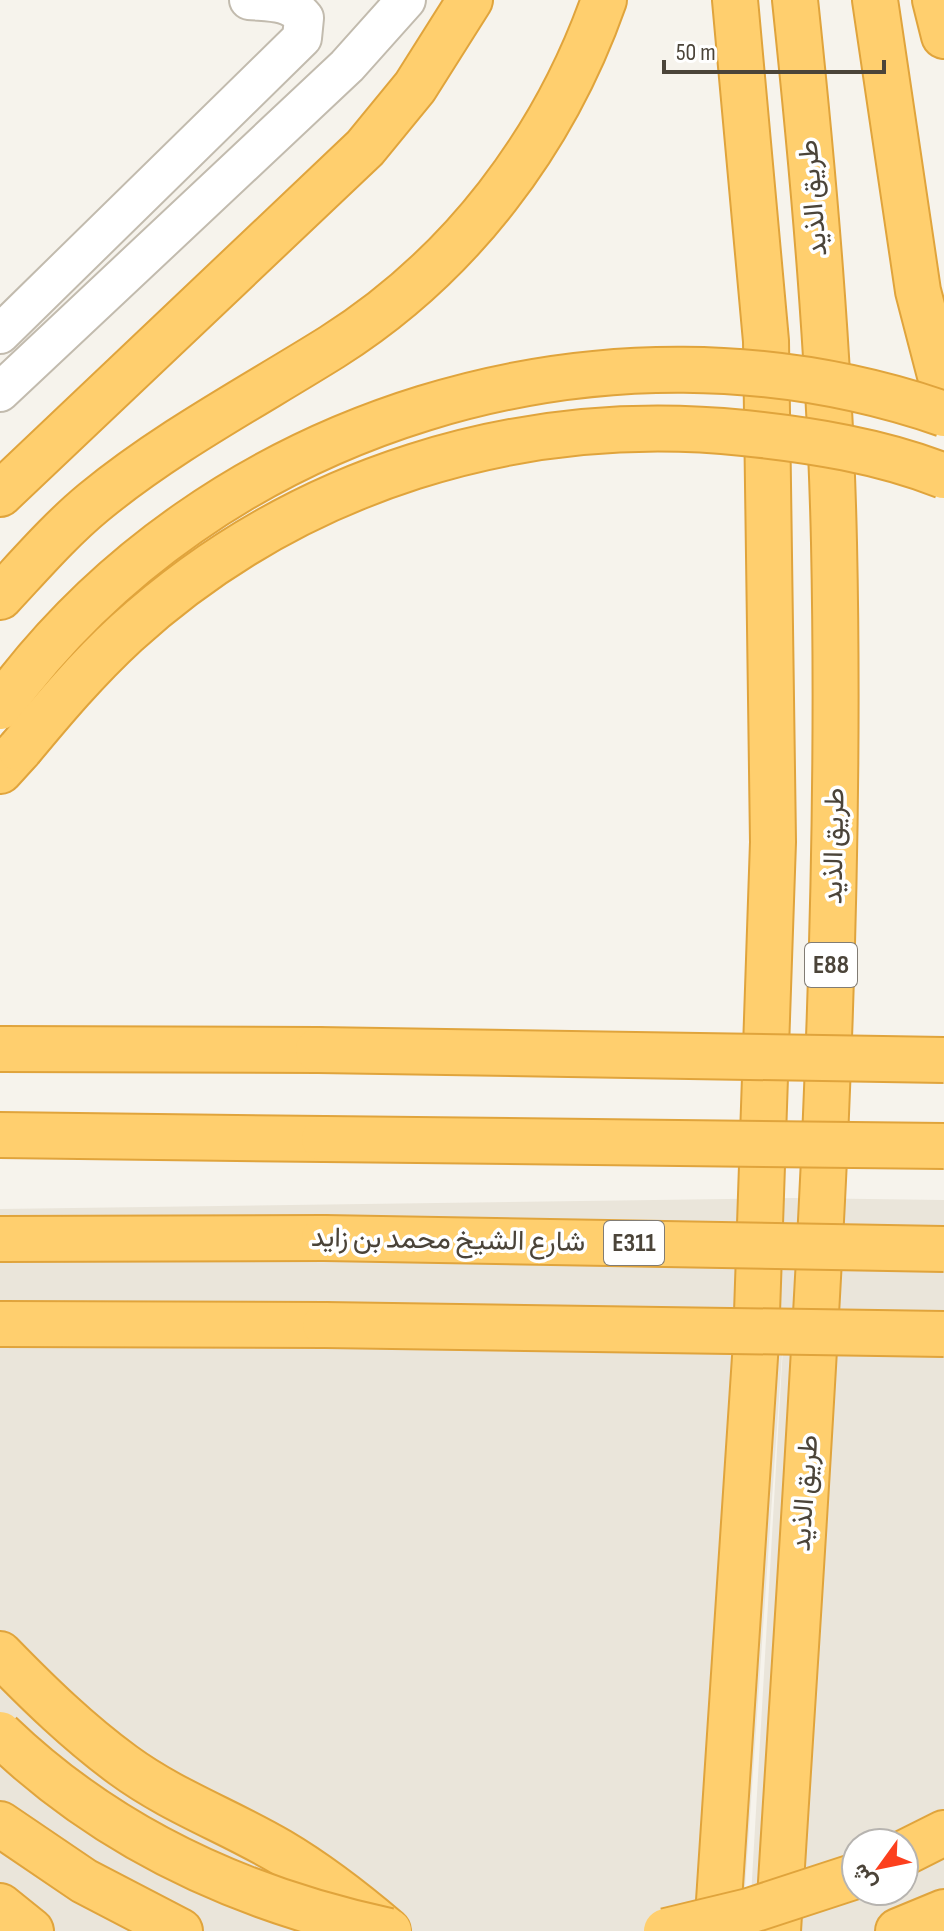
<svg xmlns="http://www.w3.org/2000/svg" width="944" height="1931" font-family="'Sofia Sans Condensed',Vazirmatn,sans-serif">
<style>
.residential{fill:#eae5da;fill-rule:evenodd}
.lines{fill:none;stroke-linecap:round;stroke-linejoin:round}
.minor-casing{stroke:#c2bbae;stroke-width:42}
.highway-casing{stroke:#e0a43c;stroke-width:48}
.minor{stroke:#fff;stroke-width:38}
.highway{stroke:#ffcf6e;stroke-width:44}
.highway-bridge-casing{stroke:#e0a43c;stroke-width:48;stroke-linecap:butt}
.highway-bridge{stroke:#ffcf6e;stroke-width:44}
.labels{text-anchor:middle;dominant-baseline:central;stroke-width:7;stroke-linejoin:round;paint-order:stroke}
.shield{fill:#fff;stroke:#817c74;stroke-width:2}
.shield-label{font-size:26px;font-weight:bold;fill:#4b4439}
.street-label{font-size:28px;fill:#4b4439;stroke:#fff}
</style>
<rect width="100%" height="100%" fill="#f6f3ec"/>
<path class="residential" d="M793,1198L944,1200V1931H749L785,1312L742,1931H0V1209ZM856,1843H904V1891H856Z"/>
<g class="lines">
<g class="minor-casing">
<g id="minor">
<path d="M0,334L302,38L304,18C290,0 270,2 249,0"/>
<path d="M0,392L347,66L406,0"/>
</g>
</g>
<g class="highway-casing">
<g id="highway">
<path d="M875,0L918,291L944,391"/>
<path d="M935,0L944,36"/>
<path d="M0,494L365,148L415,87L470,0"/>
<path d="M0,597C30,565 60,530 94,502C167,442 252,397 332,347C460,266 554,142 604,0"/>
<path d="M0,771L20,749"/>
<path d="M0,1049L318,1050"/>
<path d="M0,1135L324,1139"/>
<path d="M0,1239L324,1238"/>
<path d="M0,1324L325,1325"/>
<path d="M0,1654C39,1694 78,1732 123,1765C172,1801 228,1821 279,1851C318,1874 354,1902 388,1931"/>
<path d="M0,1824L84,1881L180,1931"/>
<path d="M904,1853L944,1833"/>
<path d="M0,1906L31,1931"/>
<path d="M717,1931L756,1342L773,842L766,341L735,0"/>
<path d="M778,1931C806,1469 844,1006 834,543C830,362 814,180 795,0"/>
<path d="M898,1931L944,1912"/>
</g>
</g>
<use href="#minor" class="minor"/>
<use href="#highway" class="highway"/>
<g class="highway-bridge-casing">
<g id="highway-bridge">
<path d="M0,707C210,418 606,297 944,414"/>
<path d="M20,749C54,708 87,669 126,633C295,479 518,410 744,433C811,440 881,451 944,476"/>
<path d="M318,1050L944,1060"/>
<path d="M324,1139L944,1146"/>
<path d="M324,1238L944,1249"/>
<path d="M325,1325L944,1334"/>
<path d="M0,1734C108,1838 244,1900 389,1931"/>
<path d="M666,1931L749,1911L856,1876"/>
</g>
</g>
<use href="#highway-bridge" class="highway-bridge"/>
</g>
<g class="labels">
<g class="shield">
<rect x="805" y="943" width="52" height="44" rx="6"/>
<rect x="604" y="1221" width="60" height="44" rx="6"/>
</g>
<g class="shield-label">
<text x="831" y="965">E88</text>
<text x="634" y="1243">E311</text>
</g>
<g class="street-label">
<text transform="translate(813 198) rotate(-95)">طريق الذيد</text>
<text transform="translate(834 846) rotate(-89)">طريق الذيد</text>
<text transform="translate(448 1240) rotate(1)">شارع الشيخ محمد بن زايد</text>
<text transform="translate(805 1493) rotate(-86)">طريق الذيد</text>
</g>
</g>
<g transform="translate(880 1867) rotate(237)"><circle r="38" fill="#ffffff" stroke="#b7b4b0" stroke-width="2"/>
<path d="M0-6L14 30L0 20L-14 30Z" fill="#fc3f1d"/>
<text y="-12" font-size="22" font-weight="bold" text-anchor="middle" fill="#4b4439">ش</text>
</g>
<path d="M664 60v12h220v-12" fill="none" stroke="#4b4439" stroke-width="4"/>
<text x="676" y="60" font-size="24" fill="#4b4439" stroke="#ffffff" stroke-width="6" paint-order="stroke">50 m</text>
</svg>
